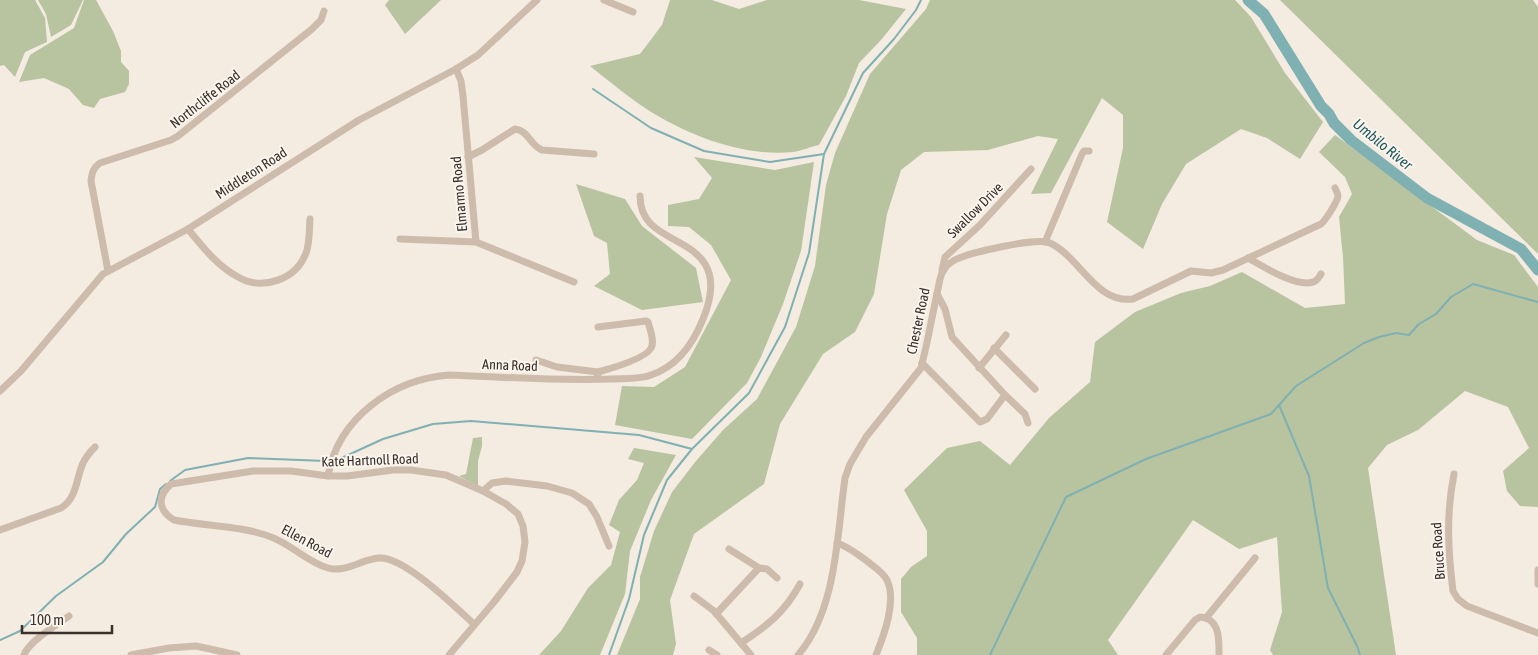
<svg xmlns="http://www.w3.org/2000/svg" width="1538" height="655" font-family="'Asap Condensed',sans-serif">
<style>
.green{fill:#b8c4a0}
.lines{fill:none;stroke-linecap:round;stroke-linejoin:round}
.stream{stroke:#7fb0b2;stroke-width:2}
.river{stroke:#7fb0b2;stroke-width:11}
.minor{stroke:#cdbbac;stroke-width:7}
.labels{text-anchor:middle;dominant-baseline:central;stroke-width:4;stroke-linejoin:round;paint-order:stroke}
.street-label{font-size:14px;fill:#3b302b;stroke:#fbf5ee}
.water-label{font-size:15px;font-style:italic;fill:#1f5a5e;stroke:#fbf5ee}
</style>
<rect width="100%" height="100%" fill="#f4ebe1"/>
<g class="green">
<path d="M0,0H35L45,18L47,42L25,52L15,77L4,65L0,66Z"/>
<path d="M38,0H83L71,25L51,37L46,14Z"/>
<path d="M84,0H96L113,31L121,51V62L129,71V84L125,92L100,99L94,108L83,105L69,89L44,78L19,82L30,55L74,28Z"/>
<path d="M389,0H441L405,34L385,5Z"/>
<path d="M670,0H712L739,9L767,0H859L906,9L881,40L859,63L846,96L819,145C810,147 801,151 793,152C743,157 690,136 648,110C628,97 609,81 590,66L640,54L662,25Z"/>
<path d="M930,0H1235L1251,17L1285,73L1323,122L1300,159L1267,138L1241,129L1186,164L1162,204L1143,249L1107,222L1123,148V115L1102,98L1051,193L1031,194L1058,139L1038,136L988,150L924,152L901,170L887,214L874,294L855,332L823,354L780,424L764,484L694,534L670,600L676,644L673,655H617L640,599V577L654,531L672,492L696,461L723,430L757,399L796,327L815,266L826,185L835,153L870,74L926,9Z"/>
<path d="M1280,0H1533L1538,7V254Z"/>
<path d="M1335,135L1477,240L1514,255L1538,287V507L1520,506L1507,491L1503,471L1529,448L1508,407L1465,391L1418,430L1387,445L1368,468L1396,655H1273L1270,650L1282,612L1277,537L1239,549L1193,520L1108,640L1118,655H917V638L901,612V579L911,567L927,556V531L904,490L947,448L980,441L1010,465L1049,418L1090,382L1095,342L1135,312L1181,293L1210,286L1242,272L1305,308L1345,304L1343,257L1339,217L1352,194L1345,177L1319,152Z"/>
<path d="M694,157L775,170L814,162L801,251L783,304L761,357L747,383L692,439L615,425L622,386L654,387L685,367L731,280L711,245L689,227L668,226V205L699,199L712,178Z"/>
<path d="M576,184L625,199L642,226L696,268L703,302L642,310L594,286L610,274L607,243L594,236Z"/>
<path d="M482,437V446L478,461V486L459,476L466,474L473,438Z"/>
<path d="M634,448L676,455L651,500L630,551L625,594L600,655H539L561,631L588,588L611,565L620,532L609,525L619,500L637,480L644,463L628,459Z"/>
</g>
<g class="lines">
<g class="stream">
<path d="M593,89L651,128L704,151L770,162L824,154"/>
<path d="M1279,405L1309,476L1328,588L1357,646L1360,655"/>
<path d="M335,461L383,439L433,424L471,421L639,435L692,449"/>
<path d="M170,481L185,470L248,458L326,461"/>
<path d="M0,640L20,631L56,596L103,562L126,534L155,507L160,489L166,484"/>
<path d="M609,655L629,599L644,535L667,480L692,449L749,393L785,327L809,253L824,154L863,73L894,39L916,10L921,0"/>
<path d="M990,655L1066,497L1146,459L1271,414L1296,386L1364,343L1379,337L1396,333L1409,335L1419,324L1436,314L1451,297L1473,284L1538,302"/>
</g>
<path class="river" d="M1248,0L1264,14L1321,106L1329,114L1334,123L1351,140L1427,198L1521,249L1538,270"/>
<g class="minor">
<path d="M604,0L633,12"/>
<path d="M456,69L461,81L463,96L476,242L574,282"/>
<path d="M468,157L482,150L515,129C529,131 530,145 542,150L594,154"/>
<path d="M188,229C203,247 217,266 238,277C262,291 296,280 306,253C310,242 309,231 310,219"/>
<path d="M400,239L476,242"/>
<path d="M1045,242L1082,154L1084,151H1089"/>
<path d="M1248,258C1262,266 1297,288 1313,282C1317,281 1319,277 1321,274"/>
<path d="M942,270L945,257L980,225L1031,169"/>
<path d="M108,271L91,181C92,173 93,168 100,163L171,140L178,136L312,29L321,20L324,11"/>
<path d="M994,348L1035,389"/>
<path d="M536,360L557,367L598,372"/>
<path d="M922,363L980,422L987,419L1005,395L952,337L945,309L937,294"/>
<path d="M979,368L1006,335"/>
<path d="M597,379L598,372C609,369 649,358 652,346C654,339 650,329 648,322L646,321L598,327"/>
<path d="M0,391L21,371L103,274L188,229L359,120L456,69L478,55L537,0"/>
<path d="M1005,395L1025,414L1028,423"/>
<path d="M1454,474C1446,514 1448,551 1453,591L1458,599L1467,606L1538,633"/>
<path d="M328,476C338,418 393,379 449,375C503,377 556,381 609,379C622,378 638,380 651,375C678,366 693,344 703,319C710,302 715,280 705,264C687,235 640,238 640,196"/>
<path d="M483,491L492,483L506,481L547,486L572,493L589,504L597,517L609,546"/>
<path d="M0,530L61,508C77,498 76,479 83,463C86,457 90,452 95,447"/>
<path d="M837,543C849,547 857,554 867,561C874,567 883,572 887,580C897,601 884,635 876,655"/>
<path d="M729,549L759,568L767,569L777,578"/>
<path d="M1538,570V584"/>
<path d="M694,596L714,611L751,655"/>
<path d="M716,614L759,568"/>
<path d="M1206,618L1255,558"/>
<path d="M1206,618C1220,623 1219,642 1219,655"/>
<path d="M741,643C767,626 785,612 800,584"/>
<path d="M709,650L717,655"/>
<path d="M24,655C29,641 57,625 69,616"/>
<path d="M131,655L169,648L196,646L237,655"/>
<path d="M449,655L494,602L517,572L522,561L525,542L523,526L518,514L506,504L483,491L446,475L411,470H393L347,476H328L291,471H253L171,484C156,497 159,511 174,520C204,526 244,526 271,537C291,544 307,562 328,568C346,573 362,559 379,558C404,556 455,607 474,624"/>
<path d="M798,655C837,610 837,534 845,478L850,464L866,437L921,368L926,347L940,279C942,271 946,265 953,261C966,253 1037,237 1050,243C1080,257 1096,304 1133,299L1191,271L1211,273L1223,270L1321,224C1325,221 1338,201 1338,196C1338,194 1336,190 1335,188"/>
<path d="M1166,655L1195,620L1200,617L1206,618"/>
</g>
</g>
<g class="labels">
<g class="street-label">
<text transform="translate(205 99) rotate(-38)">Northcliffe Road</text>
<text transform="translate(251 173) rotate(-33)">Middleton Road</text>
<text transform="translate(459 194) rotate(-95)">Elmarmo Road</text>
<text transform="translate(975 210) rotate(-45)">Swallow Drive</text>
<text transform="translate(918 321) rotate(-78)">Chester Road</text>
<text transform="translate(510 365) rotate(2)">Anna Road</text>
<text transform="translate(370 460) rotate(-2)">Kate Hartnoll Road</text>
<text transform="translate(307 541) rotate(28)">Ellen Road</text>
<text transform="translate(1438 551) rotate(-94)">Bruce Road</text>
</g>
<g class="water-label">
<text transform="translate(1383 144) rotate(39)">Umbilo River</text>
</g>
</g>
<path d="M22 625v8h90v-8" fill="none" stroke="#3b302b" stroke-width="2.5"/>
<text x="30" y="625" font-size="15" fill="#3b302b" stroke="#fbf5ee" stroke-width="4" paint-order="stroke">100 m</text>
</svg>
